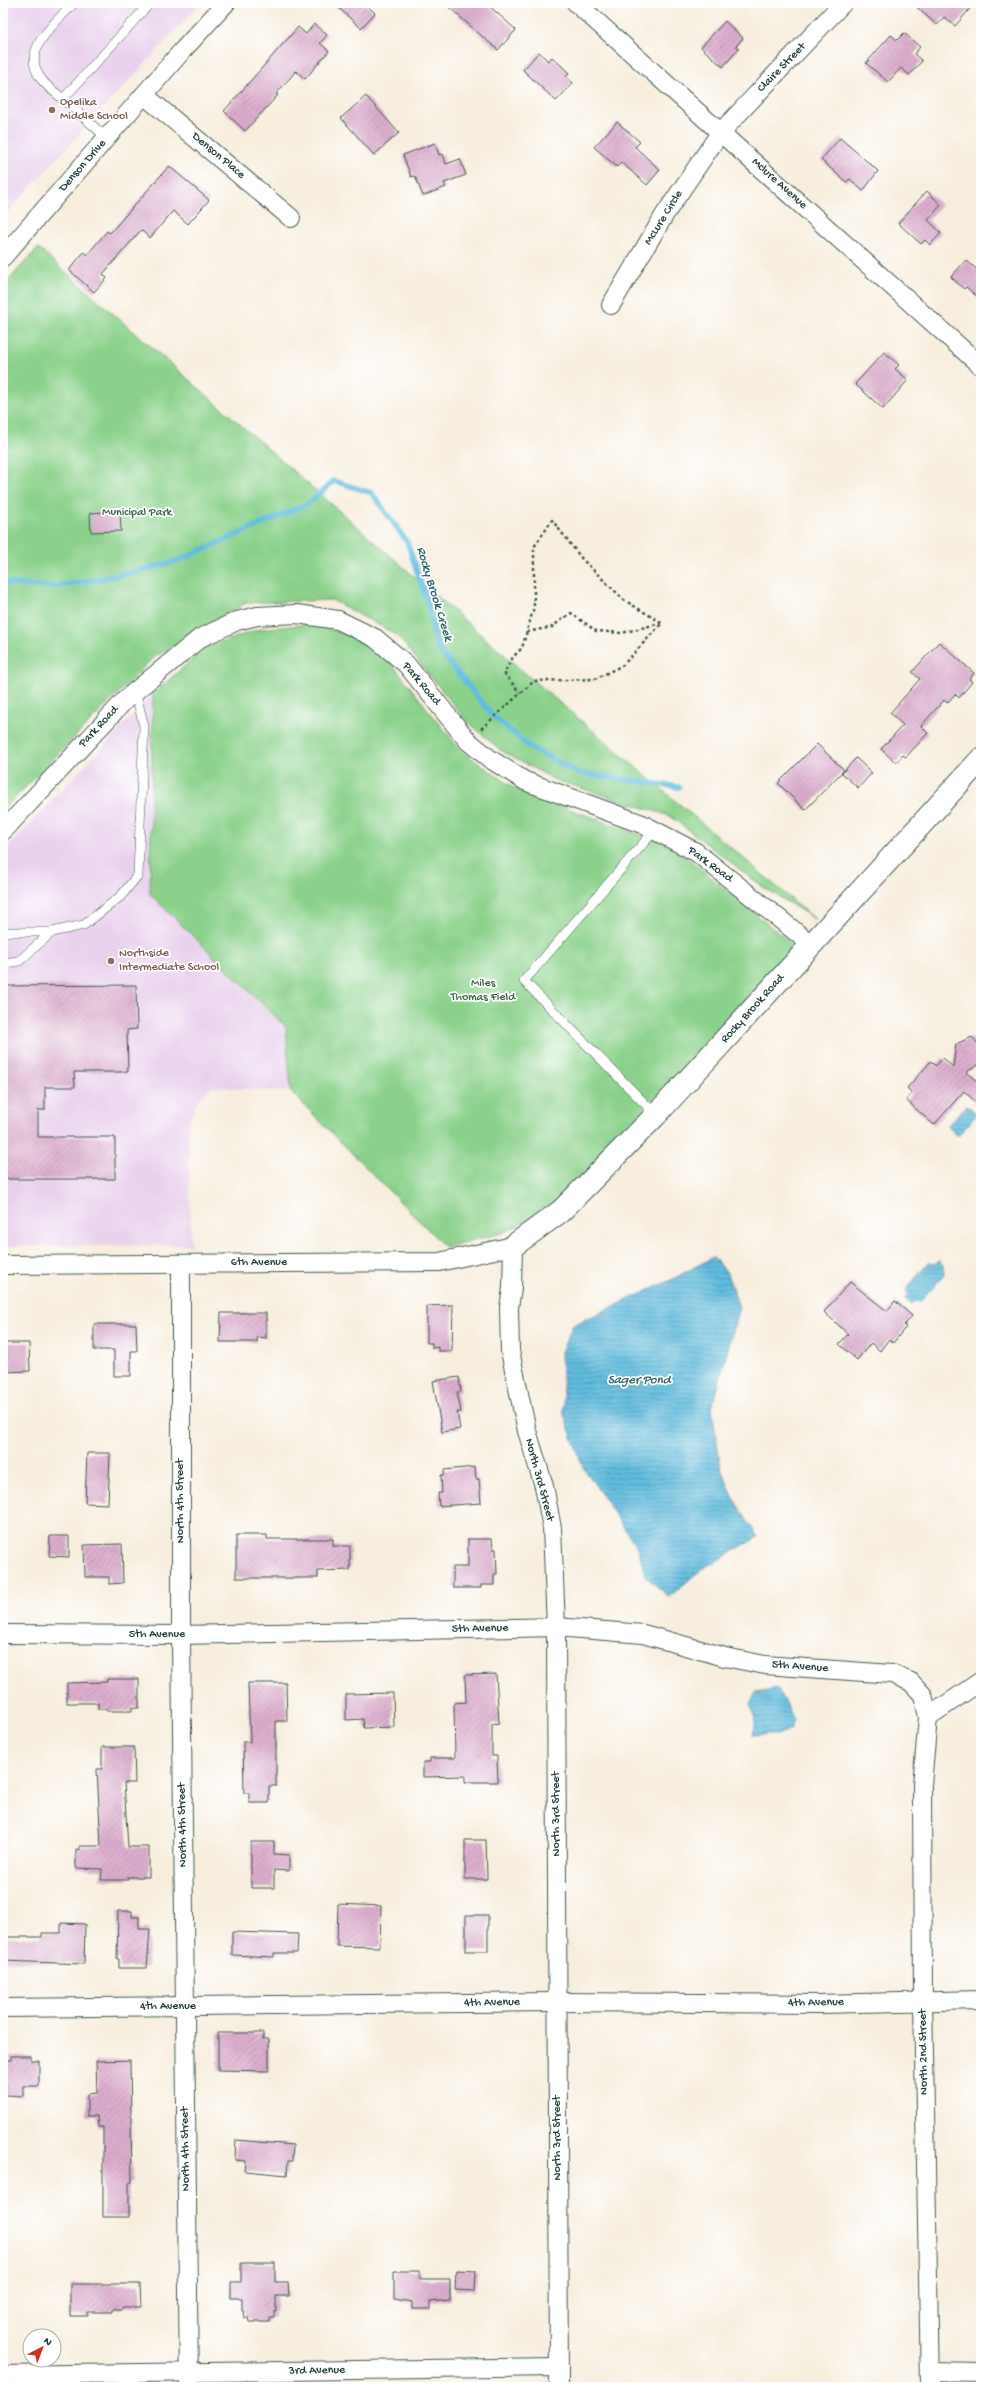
<svg xmlns="http://www.w3.org/2000/svg" width="984" height="2390" font-family="'Gochi Hand',sans-serif">
<style>
.built{fill:#e9d1ed}
.park{fill:#8bd18b;stroke:#558760}
.water{fill:url(#water-rules);stroke:#407c89}
.lines{fill:none;stroke-linecap:round;stroke-linejoin:round}
.stream{stroke:#60bcde;stroke-width:5.5}
.building{fill:url(#building-hatch)}
.service-casing{stroke:#3f584e;stroke-width:10}
.minor-casing{stroke:#3f584e;stroke-width:20}
.tertiary-casing{stroke:#3f584e;stroke-width:24}
.path{stroke:#3f584e;stroke-width:2.5;stroke-dasharray:3 3;stroke-linecap:butt}
.service{stroke:#fff;stroke-width:9}
.minor{stroke:#fff;stroke-width:18}
.tertiary{stroke:#fff;stroke-width:22}
.education-dot{fill:#8d6e63;stroke:#fff;stroke-width:1.5}
.labels{text-anchor:middle;dominant-baseline:central;stroke-width:3.5;stroke-linejoin:round;paint-order:stroke}
.street-label{font-size:12px;fill:#1f3d34;stroke:#fff}
.education-label{font-size:12px;fill:#785e54;stroke:#fff;text-anchor:start}
.park-label{font-size:12px;fill:#3a624a;stroke:#fff}
.water-label{font-size:13px;font-style:italic;fill:#326367;stroke:#fff}
</style>
<defs>
<pattern id="water-rules" width="6" height="5" patternUnits="userSpaceOnUse"><rect width="6" height="5" fill="#60bcde"/><path d="M0 2.5h6" fill="none" stroke="#4f9ab5"/></pattern>
<pattern id="building-hatch" width="6" height="6" patternUnits="userSpaceOnUse"><rect width="6" height="6" fill="#ddaece"/><path d="M-1 1l2-2M0 6l6-6M5 7l2-2" fill="none" stroke="#b38fa8"/></pattern>
</defs>
<rect width="100%" height="100%" fill="#fff"/>
<filter id="ink" filterUnits="userSpaceOnUse"><feTurbulence type="fractalNoise" baseFrequency=".025" numOctaves="2"/><feDisplacementMap in="SourceGraphic" scale="8" xChannelSelector="R" yChannelSelector="G"/><feConvolveMatrix kernelMatrix="1 2 1 2 8 2 1 2 1" color-interpolation-filters="sRGB"/></filter>
<filter id="wash" filterUnits="userSpaceOnUse"><feTurbulence type="fractalNoise" baseFrequency=".012" numOctaves="4" result="noise"/><feDisplacementMap in="SourceGraphic" scale="16" xChannelSelector="R" yChannelSelector="G"/><feGaussianBlur stdDeviation="0.9" result="paint"/><feColorMatrix in="noise" values="0 0 0 0 0 0 0 0 0 0 0 0 0 0 0 0 0 1.4 0 .05"/><feComposite in="paint" operator="in"/></filter>
<g filter="url(#wash)">
<rect width="100%" height="100%" fill="#f7eede"/>
<g class="built">
<path d="M3,3H201L3,217Z"/>
<path d="M153,694L150,894L286,1027L291,1092L211,1087L198,1100L188,1124L191,1245L3,1246V852Z"/>
</g>
<g class="park">
<path d="M38,248L534,681L815,919L763,887L670,816L555,780L500,750L466,720L397,635L332,600L246,603L153,658L3,810V286Z"/>
<path d="M310,624L354,637L391,663L461,751L517,790L663,843L690,860L794,946L586,1175L545,1212L502,1233L445,1247L291,1092L286,1027L150,894L153,694L205,648L260,629Z"/>
</g>
<g class="water">
<path d="M967,1105L977,1114L958,1136L947,1126Z"/>
<path d="M713,1257L726,1271L739,1307L712,1409L721,1469L736,1503L758,1537L702,1569L669,1597L645,1576L639,1550L583,1467L564,1415L561,1352L573,1325L671,1280Z"/>
<path d="M939,1261L943,1265L944,1275L920,1302L915,1301L911,1304L905,1299L908,1294L906,1289L929,1262L934,1264Z"/>
<path d="M777,1688L794,1720L791,1729L776,1735H753L756,1718L750,1705L756,1692Z"/>
</g>
<g class="lines">
<path class="stream" d="M3,583L52,587L121,575L177,561L309,503L334,481L372,493L407,542L428,604L437,647L493,716L531,748L578,773L679,787"/>
</g>
<g id="blocks">
<g class="building">
<path d="M333,3H364L375,13L361,28Z"/>
<path d="M444,3H486L516,30L498,50Z"/>
<path d="M912,3H975L955,26L944,17L937,25Z"/>
<path d="M725,21L743,38L736,46L739,48L723,67L701,47Z"/>
<path d="M314,24L327,35L320,43L329,51L305,79L296,71L276,94L278,95L245,131L224,111L298,27L306,34Z"/>
<path d="M904,33L920,47L914,54L922,61L909,75L901,68L888,82L866,63L891,35L897,40Z"/>
<path d="M539,52L548,61L552,57L569,73L566,77L573,83L556,101L523,70Z"/>
<path d="M366,96L399,133L374,155L341,118Z"/>
<path d="M617,122L640,142L635,147L660,170L647,185L621,162L617,167L594,147Z"/>
<path d="M840,138L878,171L863,191L850,179L846,182L821,160Z"/>
<path d="M435,143L439,155L443,154L446,164L460,159L466,175L444,183L446,187L423,196L415,176L411,177L403,155Z"/>
<path d="M169,166L209,200L188,224L173,211L150,238L141,230L103,274L107,278L94,292L69,270L84,252L87,255L107,231L110,233Z"/>
<path d="M927,191L941,205L928,220L941,233L930,245L925,240L921,244L898,223Z"/>
<path d="M966,260L981,273V300L966,287L964,289L951,277Z"/>
<path d="M884,352L899,365L895,369L908,380L883,409L855,384Z"/>
<path d="M120,511L121,531L91,532L90,513Z"/>
<path d="M939,642L974,673L969,679L972,682L959,698L955,694L947,703L944,700L921,726L928,733L906,757L903,755L896,763L881,749L903,725L890,713L920,679L912,672Z"/>
<path d="M817,744L844,770L805,810L778,783Z"/>
<path d="M856,758L872,773L858,788L842,773Z"/>
<path d="M136,985L137,1029L127,1030L128,1072H74L75,1087H45V1110H38V1137H115V1179H3V986Z"/>
<path d="M972,1037L981,1047L980,1064L966,1072L981,1085V1107L964,1091L934,1125L906,1100L912,1093L907,1088L931,1061L936,1066L943,1058L953,1067L956,1044Z"/>
<path d="M850,1282L887,1311L895,1301L912,1316L904,1325L906,1327L893,1343L889,1339L880,1351L871,1343L857,1360L839,1344L848,1334L824,1312Z"/>
<path d="M453,1305L452,1351H438V1347L432,1348V1343H427V1306Z"/>
<path d="M221,1313H266V1338L257,1337V1342H220Z"/>
<path d="M94,1324H136L137,1351H131V1376H114V1350H94Z"/>
<path d="M3,1343H29L30,1371L3,1372Z"/>
<path d="M459,1377L461,1392H457L461,1412H457L460,1429L442,1432L433,1381Z"/>
<path d="M87,1453H110L108,1504L85,1503Z"/>
<path d="M475,1467L476,1479H479L481,1503L439,1506L438,1493H442L441,1475H444V1470Z"/>
<path d="M236,1535H267V1539H333V1546H350V1570L318,1571V1578H236Z"/>
<path d="M50,1536H69V1557L49,1556Z"/>
<path d="M468,1539H492L493,1549H496L497,1574H494V1585H481V1588H453V1567H468Z"/>
<path d="M122,1544L123,1583L109,1584V1577H85L84,1545Z"/>
<path d="M496,1674L499,1723L492,1724V1756H497L498,1782H465V1776L423,1777V1762H430V1758H455L454,1703L466,1702L465,1675Z"/>
<path d="M107,1679H139V1708L132,1707V1711H107V1709H98V1703H67V1683L107,1682Z"/>
<path d="M248,1683H286L287,1721H276V1786H269V1803H249V1793H244L243,1742H250Z"/>
<path d="M393,1693L394,1727L364,1728L363,1719L346,1720V1694Z"/>
<path d="M102,1747H134L135,1783H124L128,1847H149V1877H127L128,1880H101L102,1869L76,1868V1849L80,1850V1846H101L97,1769H102Z"/>
<path d="M465,1840H486L487,1879H465Z"/>
<path d="M251,1842H274V1854L289,1855V1871L274,1870V1888H251Z"/>
<path d="M338,1904L381,1906L380,1947L337,1946Z"/>
<path d="M118,1911H132V1917H139V1929H150L147,1968H119V1959H117Z"/>
<rect x="466" y="1915" width="22" height="36"/>
<path d="M61,1923L85,1924L84,1964L3,1961V1937H42V1933H61Z"/>
<path d="M232,1932L298,1934L297,1953H274V1957L232,1955Z"/>
<path d="M218,2033H263V2039H269V2071L218,2070Z"/>
<path d="M11,2056H31V2061H39V2086H23V2096L6,2095V2085H3V2060H11Z"/>
<path d="M130,2060L132,2182L129,2183V2217H103V2127H98L97,2116H87V2094L97,2093L96,2061Z"/>
<path d="M236,2140L293,2145L292,2161H288L287,2175L245,2171L246,2161L235,2160Z"/>
<path d="M241,2263H275V2282H288L289,2296H276V2312L274,2311V2318H269V2322H250L249,2318H245L244,2311H242V2298H231V2282H241Z"/>
<path d="M456,2270L476,2271L475,2291L455,2290Z"/>
<path d="M394,2271H420V2279H450V2300L430,2302V2309H412V2302L394,2299Z"/>
<path d="M70,2284H140L141,2307H122V2309H112V2312H88V2316H70Z"/>
</g>
</g>
</g>
<g filter="url(#ink)">
<use href="#blocks" fill-opacity="0" stroke="#3f584e" stroke-width="1"/>
<g class="lines">
<g class="service-casing">
<g id="service">
<path d="M74,3C55,24 18,51 42,80C47,87 56,93 63,99L150,3"/>
<path d="M63,99L107,138"/>
<path d="M654,831L524,981L656,1115"/>
<path d="M3,932H52"/>
<path d="M3,963L19,961L52,932L84,925L121,896L138,875L144,726L135,691"/>
</g>
</g>
<g class="minor-casing">
<g id="minor">
<path d="M576,3L981,366"/>
<path d="M144,95L291,218"/>
<path d="M3,257L182,51L226,3"/>
<path d="M611,305L665,214L720,133L843,3"/>
<path d="M3,831L127,698L200,638L237,621L257,616L297,614L338,620L375,638L406,664L468,741L490,759L525,781L642,824L696,852L812,945"/>
<path d="M181,1264V1635L189,2387"/>
<path d="M3,1265L439,1262L513,1246L512,1288L509,1308L510,1351L527,1431L544,1486L552,1528L556,1627L559,2387"/>
<path d="M3,1634L181,1635L556,1627L643,1634L725,1657L765,1665L892,1674L911,1682L923,1695L928,1717L922,1785L923,2000L930,2387"/>
<path d="M928,1717L981,1681"/>
<path d="M3,2008L557,2002L819,2004L981,2000"/>
<path d="M930,2371L981,2372"/>
<path d="M3,2375L559,2367"/>
</g>
</g>
<g class="tertiary-casing">
<path id="tertiary" d="M513,1246L561,1211L656,1115L981,759"/>
</g>
<g class="path">
<path d="M527,632L552,627L571,613L596,631L622,633L661,623"/>
<path d="M481,729L534,681L595,679L623,665L662,623L624,600L582,559L552,520L534,547V607L522,648L513,657L504,673L520,693"/>
</g>
<use href="#service" class="service"/>
<use href="#minor" class="minor"/>
<use href="#tertiary" class="tertiary"/>
</g>
</g>
<g class="education-dot">
<circle cx="52" cy="110" r="4"/>
<circle cx="111" cy="961" r="4"/>
</g>
<g class="labels">
<g class="street-label">
<text transform="translate(782 68) rotate(-46)">Claire Street</text>
<text transform="translate(218 156) rotate(40)">Denson Place</text>
<text transform="translate(83 166) rotate(-49)">Denson Drive</text>
<text transform="translate(779 184) rotate(42)">Mclure Avenue</text>
<text transform="translate(664 218) rotate(-58)">McLure Circle</text>
<text transform="translate(421 684) rotate(50)">Park Road</text>
<text transform="translate(99 727) rotate(-47)">Park Road</text>
<text transform="translate(710 865) rotate(36)">Park Road</text>
<text transform="translate(753 1009) rotate(-48)">Rocky Brook Road</text>
<text x="259" y="1263">6th Avenue</text>
<text transform="translate(539 1480) rotate(75)">North 3rd Street</text>
<text transform="translate(181 1501) rotate(-90)">North 4th Street</text>
<text transform="translate(480 1629) rotate(-1)">5th Avenue</text>
<text x="157" y="1635">5th Avenue</text>
<text transform="translate(800 1667) rotate(4)">5th Avenue</text>
<text transform="translate(557 1814) rotate(-90)">North 3rd Street</text>
<text transform="translate(183 1825) rotate(-91)">North 4th Street</text>
<text transform="translate(492 2003) rotate(-1)">4th Avenue</text>
<text transform="translate(816 2003) rotate(-1)">4th Avenue</text>
<text x="168" y="2007">4th Avenue</text>
<text transform="translate(924 2052) rotate(-91)">North 2nd Street</text>
<text transform="translate(558 2138) rotate(-90)">North 3rd Street</text>
<text transform="translate(186 2149) rotate(-91)">North 4th Street</text>
<text transform="translate(317 2371) rotate(-1)">3rd Avenue</text>
</g>
<g class="education-label">
<text x="60" y="103">Opelika<tspan x="60" dy="14">Middle School</tspan></text>
<text x="119" y="954">Northside<tspan x="119" dy="14">Intermediate School</tspan></text>
</g>
<g class="park-label">
<text x="137" y="513">Municipal Park</text>
<text x="483" y="984">Miles<tspan x="483" dy="14">Thomas Field</tspan></text>
</g>
<g class="water-label">
<text transform="translate(434 594) rotate(73)">Rocky Brook Creek</text>
<text x="639" y="1380">Sager Pond</text>
</g>
</g>
<rect width="984" height="2390" fill="none" stroke="#fff" stroke-width="16"/>
<g transform="translate(42 2348) rotate(42)"><circle r="19" fill="#ffffff" stroke="#a5b1ae"/>
<path d="M0-3L7 15L0 10L-7 15Z" fill="#c8321e"/>
<text y="-6" font-size="11" font-weight="bold" text-anchor="middle" fill="#1f3d34">N</text>
</g>
</svg>
